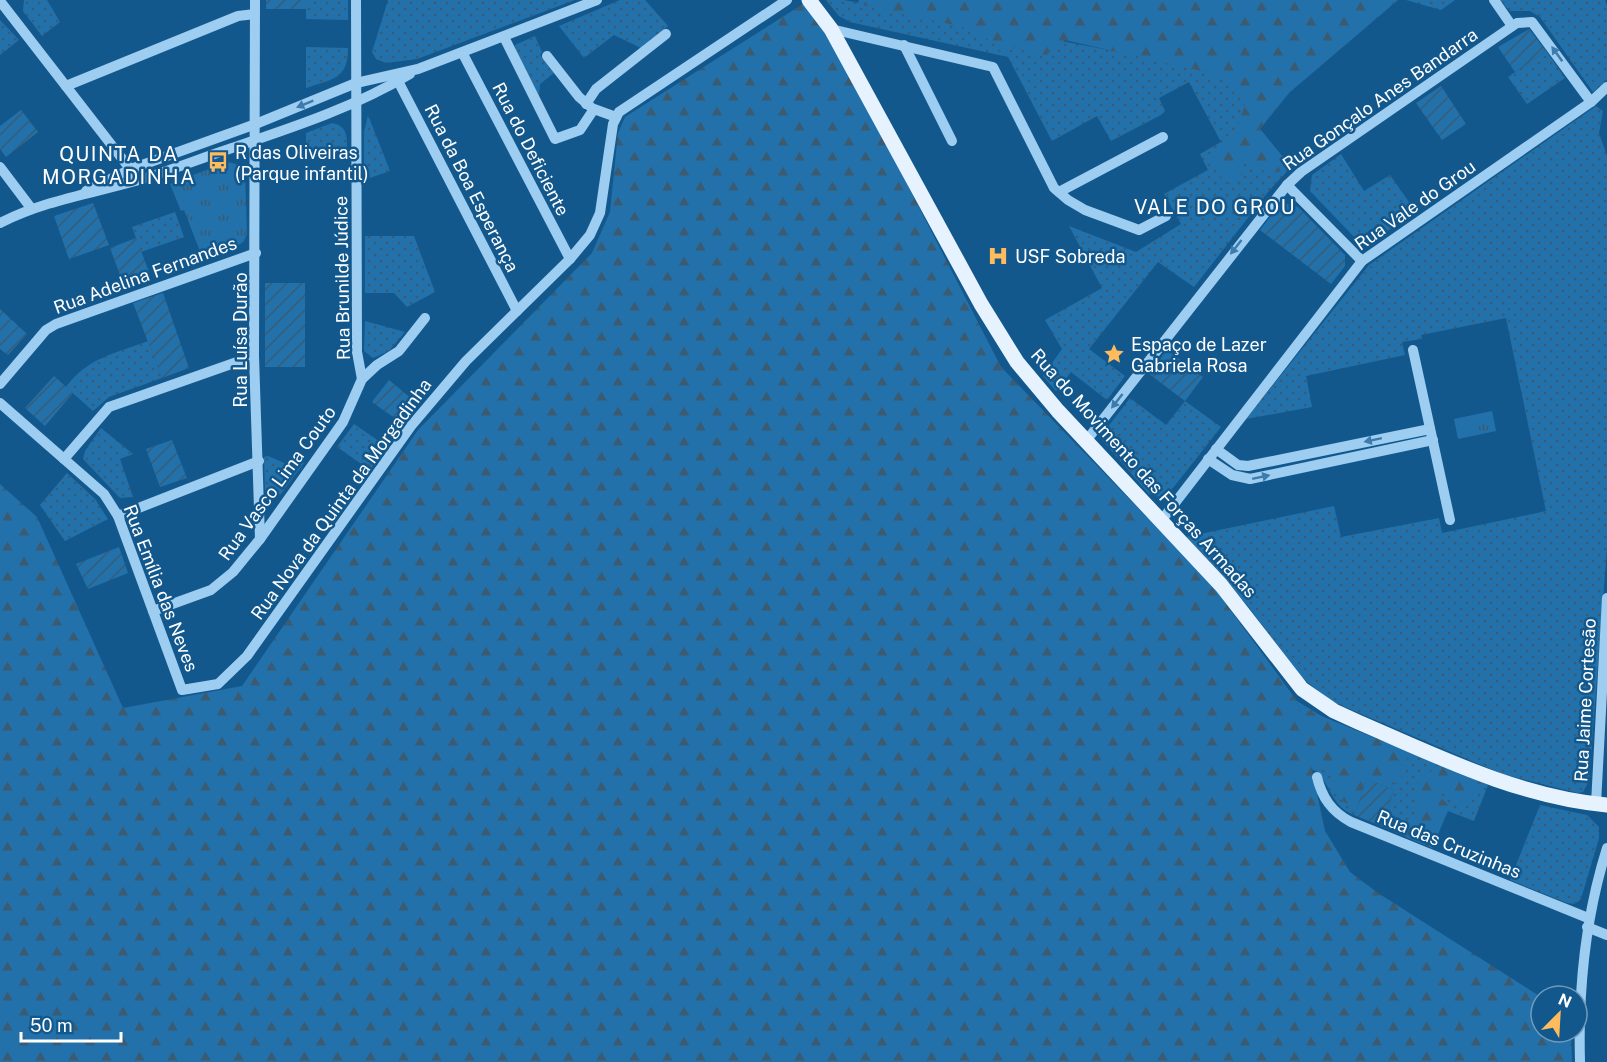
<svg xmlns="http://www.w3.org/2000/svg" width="1607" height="1062" font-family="'Public Sans',sans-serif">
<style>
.grass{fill:url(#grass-dots)}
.forest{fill:url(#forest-firs)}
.park{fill:url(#park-tufts)}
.garden{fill:url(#garden-furrows)}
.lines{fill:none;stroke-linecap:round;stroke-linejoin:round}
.minor{stroke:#9dcdf1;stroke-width:10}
.major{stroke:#e6f3ff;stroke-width:15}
.oneway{fill:#3c7bab}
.labels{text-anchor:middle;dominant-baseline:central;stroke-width:5;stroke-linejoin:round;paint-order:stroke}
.street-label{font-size:18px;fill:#fff;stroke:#13588d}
.poi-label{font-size:18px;fill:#fff;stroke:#13588d;text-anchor:start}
.neighbourhood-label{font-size:20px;letter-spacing:1.5px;fill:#fff;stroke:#13588d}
</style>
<defs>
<pattern id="grass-dots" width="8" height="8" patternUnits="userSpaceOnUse" patternTransform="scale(1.5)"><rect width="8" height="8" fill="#2271aa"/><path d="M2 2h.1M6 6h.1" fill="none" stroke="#3b5b72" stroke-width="1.8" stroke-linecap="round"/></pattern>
<pattern id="forest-firs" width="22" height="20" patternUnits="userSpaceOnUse" patternTransform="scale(1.5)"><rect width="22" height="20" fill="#2271aa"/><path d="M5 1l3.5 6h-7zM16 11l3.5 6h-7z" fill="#3b5b72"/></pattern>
<pattern id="park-tufts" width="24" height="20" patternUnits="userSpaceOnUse" patternTransform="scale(1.5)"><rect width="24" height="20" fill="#2271aa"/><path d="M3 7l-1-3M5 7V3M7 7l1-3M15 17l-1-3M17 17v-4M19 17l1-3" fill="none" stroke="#3b5b72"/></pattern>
<pattern id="garden-furrows" width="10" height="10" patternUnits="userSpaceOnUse" patternTransform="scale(1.5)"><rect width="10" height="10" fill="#2271aa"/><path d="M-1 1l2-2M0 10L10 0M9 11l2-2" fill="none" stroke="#3b5b72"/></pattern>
</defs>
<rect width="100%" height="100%" fill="#13588d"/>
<g class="grass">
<path d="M24,0H47L60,22L42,36L23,11Z"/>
<path d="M306,0H348V20L306,19Z"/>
<path d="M388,0H575L417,59L386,63L376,59L372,52Z"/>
<path d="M620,0H645L668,26L641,48L614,35L584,58L559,26Z"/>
<path d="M826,0H844L1156,59L1289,93L1260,129L1291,167L1268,192L1194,287L1158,262L1089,349L1125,376L1107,400L1071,372L1056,391L1043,376L1062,349L1045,320L1102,288L1069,226L1136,252L1181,224L1164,194L1208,170L1200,154L1221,142L1189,82L1159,98L1165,111L1161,115L1111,141L1097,116L1052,141L1008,57L850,22L839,16Z"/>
<path d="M1406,0H1455L1441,10Z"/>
<path d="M1499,0H1605L1607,6V80L1593,92L1540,17L1530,11H1510Z"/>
<path d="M0,20L19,40L0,55Z"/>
<path d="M535,36L542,52L540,55L554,73L540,84L539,96L516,52L515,45Z"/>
<path d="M306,47L348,48C348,80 332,79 306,88Z"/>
<path d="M1546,51L1565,78L1527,104L1508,77Z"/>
<path d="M1596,106L1603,111L1599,133L1607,156V548L1589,781L1583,792L1578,793L1502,774L1331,701L1301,677L1247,605L1186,537L1334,506L1341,537L1439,518L1442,533L1546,511L1506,318L1421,335L1422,339L1402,342L1405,355L1306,376L1312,407L1246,419L1369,265Z"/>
<path d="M368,115L390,171L364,180V132Z"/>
<path d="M332,123C349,126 347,139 347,153H306V133Z"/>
<path d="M1341,154L1364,191L1390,175L1416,212L1369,243L1358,241L1310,191L1312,175Z"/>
<path d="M175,212L184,237L141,252L132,227Z"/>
<path d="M365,236H414L435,292L407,307L394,293H365Z"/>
<path d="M365,321L405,332L389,351L373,358L364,351Z"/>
<path d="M148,341L162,378L109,397L93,411L66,387C87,358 116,353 148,341Z"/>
<path d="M1130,398L1166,425L1185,401L1221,427L1169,493L1163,498L1149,494L1103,441L1107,428Z"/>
<path d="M354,424L386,446L370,470L337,447Z"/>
<path d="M101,428L133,454L120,459L133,497L120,498L83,459L85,451Z"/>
<path d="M268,456L289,465L301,461L304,463L280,495L275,498L265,491L264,457Z"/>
<path d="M67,473L95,499L108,519L65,541L40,505Z"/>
<path d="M1297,701L1323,717L1488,785L1474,821L1448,811L1432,848L1381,826L1394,790L1367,779L1354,815C1333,807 1331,788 1318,772L1312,769Z"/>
<path d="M1540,805L1587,815L1599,827V838L1581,899L1575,904L1567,903L1510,880Z"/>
</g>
<g class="forest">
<path d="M859,0H1398L1283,98L1260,129L1291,167C1273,176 1264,175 1250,159L1242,162L1241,175L1234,187C1221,179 1204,162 1218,147C1221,143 1226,143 1229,139C1237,130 1241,117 1245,105L1235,86L1206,72L1065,40L1046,55L999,45L963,27L858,4Z"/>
<path d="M803,4L834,42L1001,367L1210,582L1297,701L1301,716L1303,712L1309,711L1409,752L1407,760L1401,764L1404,769L1401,779L1389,787L1367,779L1358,804C1348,806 1343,803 1337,795L1339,786L1332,784V776L1324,768L1322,771L1312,770L1325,831L1350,872L1378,893L1541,997V1032H1571L1572,1062H0V484L37,517L123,708L242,686L418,430L592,253L610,212L618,133L625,117Z"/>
<path d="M1443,766L1470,777L1476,785L1474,795L1464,803C1450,798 1448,789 1440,787L1437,795L1449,805L1432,848L1406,837L1421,800L1416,798C1412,782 1429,770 1443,766Z"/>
</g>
<g class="park">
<path d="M227,162L240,165L245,171L247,234L244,241L235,248L203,259L184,210L181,211L170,184Z"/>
<path d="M1492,411L1496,431L1458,439L1454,419Z"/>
</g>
<g class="garden">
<rect x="266" y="0" width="40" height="9"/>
<path d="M1529,29L1546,51L1515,72L1498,47Z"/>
<path d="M1441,86L1466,124L1442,140L1416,103Z"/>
<path d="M21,110L38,132L6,157L0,149V126Z"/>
<path d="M93,203L109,245L69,259L54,216Z"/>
<path d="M1287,204L1298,207L1345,255V266L1331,284L1260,230L1278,207Z"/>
<path d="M136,238L151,277L124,286L110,248Z"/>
<rect x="265" y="283" width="40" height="84"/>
<path d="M163,293L189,368L162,378L133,303Z"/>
<path d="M0,309L27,334L8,355L0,349Z"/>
<path d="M1167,350L1203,377L1185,401L1149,374Z"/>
<path d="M54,376L73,393L45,426L25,408Z"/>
<path d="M389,380L418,404L403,424L372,402Z"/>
<path d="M172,440L187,478L160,487L146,449Z"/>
<path d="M119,547L128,573L88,589L76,564Z"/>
<path d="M1367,779L1394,790L1381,826L1354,815Z"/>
</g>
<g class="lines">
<g class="minor">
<path d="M255,0L254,356L260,539"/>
<path d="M356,0L357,352L362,379"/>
<path d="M1494,0L1512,26"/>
<path d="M0,1L134,174"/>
<path d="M831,29L993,67L1054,188L1068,200L1085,210L1139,230L1166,216"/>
<path d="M504,37L555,139L580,130L594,109L616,117"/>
<path d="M904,45L952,141"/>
<path d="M463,54L570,259"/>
<path d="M547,56L579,97L592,108"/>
<path d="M398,81L517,311"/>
<path d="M66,86L238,16L255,14"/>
<path d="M586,104L596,89L666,34"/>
<path d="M0,167L31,208"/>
<path d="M1287,185L1362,261"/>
<path d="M86,191L131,169L253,125L356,83L418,69L597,0"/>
<path d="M1059,192L1163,137"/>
<path d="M0,223C46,200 90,194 139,180C169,171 199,159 229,149C291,128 353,108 410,74"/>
<path d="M1413,350L1450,520"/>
<path d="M0,384L46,330L56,324L256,253"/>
<path d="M0,403L104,494L118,516L182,690L218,684L247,656L411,426L466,361L570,259L590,235L600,213L613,124L619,112L787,0"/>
<path d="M1086,441L1287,185L1301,172L1517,23L1532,22L1591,102"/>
<path d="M1216,449L1238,465L1248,466L1430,429"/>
<path d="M64,459L109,407L254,356"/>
<path d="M1208,459L1232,475L1250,479L1433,440"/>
<path d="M118,516L259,461"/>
<path d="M1161,521L1362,261L1591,102L1607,87"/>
<path d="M153,611L211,590L233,572L260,539L343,422L362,379L377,365L399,351L425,318"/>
<path d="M1317,777C1322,798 1332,812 1351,822L1588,918"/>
<path d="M1596,804L1607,598"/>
<path d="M1587,927L1607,935"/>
<path d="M1580,1062C1578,988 1585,918 1607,848"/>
</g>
<path class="major" d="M809,0L831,29L981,304L1017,362L1058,411L1221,585L1302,689L1334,711L1358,722C1439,757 1519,797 1607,805"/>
</g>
<defs><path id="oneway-solid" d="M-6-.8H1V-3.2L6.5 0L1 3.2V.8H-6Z" transform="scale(1.5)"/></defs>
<g class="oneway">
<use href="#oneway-solid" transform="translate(1557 54) rotate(-126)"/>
<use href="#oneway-solid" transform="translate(305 104) rotate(158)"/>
<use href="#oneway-solid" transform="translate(1236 247) rotate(128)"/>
<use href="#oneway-solid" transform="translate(1117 401) rotate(128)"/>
<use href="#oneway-solid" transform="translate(1373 440) rotate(168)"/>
<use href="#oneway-solid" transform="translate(1261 477) rotate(-12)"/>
</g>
<defs>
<g id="bus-bare" transform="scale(1.62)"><path d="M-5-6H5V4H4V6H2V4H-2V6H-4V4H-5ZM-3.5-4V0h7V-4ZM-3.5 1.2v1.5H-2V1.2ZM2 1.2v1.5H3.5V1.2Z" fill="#ffbb5c" stroke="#13588d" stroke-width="2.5" paint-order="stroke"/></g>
<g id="hospital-bare" transform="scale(1.62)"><path d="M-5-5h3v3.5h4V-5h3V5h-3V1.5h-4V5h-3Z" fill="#ffbb5c" stroke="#13588d" stroke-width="2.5" paint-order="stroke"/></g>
<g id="sight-bare" transform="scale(1.62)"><path d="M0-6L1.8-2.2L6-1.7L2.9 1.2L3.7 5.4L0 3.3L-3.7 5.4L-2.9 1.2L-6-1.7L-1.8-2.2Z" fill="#ffbb5c" stroke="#13588d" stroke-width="2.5" paint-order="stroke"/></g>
</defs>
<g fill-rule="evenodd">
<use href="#bus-bare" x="218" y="162"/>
<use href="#hospital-bare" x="998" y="256"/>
<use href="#sight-bare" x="1114" y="354"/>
</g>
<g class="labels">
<g class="street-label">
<text transform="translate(1380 99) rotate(-35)">Rua Gonçalo Anes Bandarra</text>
<text transform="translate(531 149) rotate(63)">Rua do Deficiente</text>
<text transform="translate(472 188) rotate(63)">Rua da Boa Esperança</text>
<text transform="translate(1415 205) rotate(-35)">Rua Vale do Grou</text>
<text transform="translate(145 275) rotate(-20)">Rua Adelina Fernandes</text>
<text transform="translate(342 278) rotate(-91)">Rua Brunilde Júdice</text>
<text transform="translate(240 340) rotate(-90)">Rua Luísa Durão</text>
<text transform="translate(1144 473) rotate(48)">Rua do Movimento das Forças Armadas</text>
<text transform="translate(277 483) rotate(-54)">Rua Vasco Lima Couto</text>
<text transform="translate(341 499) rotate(-54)">Rua Nova da Quinta da Morgadinha</text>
<text transform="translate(161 588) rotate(69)">Rua Emília das Neves</text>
<text transform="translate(1585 700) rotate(-87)">Rua Jaime Cortesão</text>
<text transform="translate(1449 844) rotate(22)">Rua das Cruzinhas</text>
</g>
<g class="poi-label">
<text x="235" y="152">R das Oliveiras<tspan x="235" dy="21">(Parque infantil)</tspan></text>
<text x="1015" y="256">USF Sobreda</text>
<text x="1131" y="344">Espaço de Lazer<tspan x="1131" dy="21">Gabriela Rosa</tspan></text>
</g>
<g class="neighbourhood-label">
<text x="119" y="154">QUINTA DA<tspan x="119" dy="23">MORGADINHA</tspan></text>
<text x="1215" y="207">VALE DO GROU</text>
</g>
</g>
<g transform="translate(1559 1014) rotate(24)"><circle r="28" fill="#13588d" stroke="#719bbb" stroke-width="1.5"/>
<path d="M0-4.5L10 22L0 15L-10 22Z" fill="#ffbb5c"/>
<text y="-9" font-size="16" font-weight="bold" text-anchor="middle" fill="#ffffff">N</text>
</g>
<path d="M21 1032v9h100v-9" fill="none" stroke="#ffffff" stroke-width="3"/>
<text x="30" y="1032" font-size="18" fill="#ffffff" stroke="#13588d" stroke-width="4.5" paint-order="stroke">50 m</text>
</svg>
